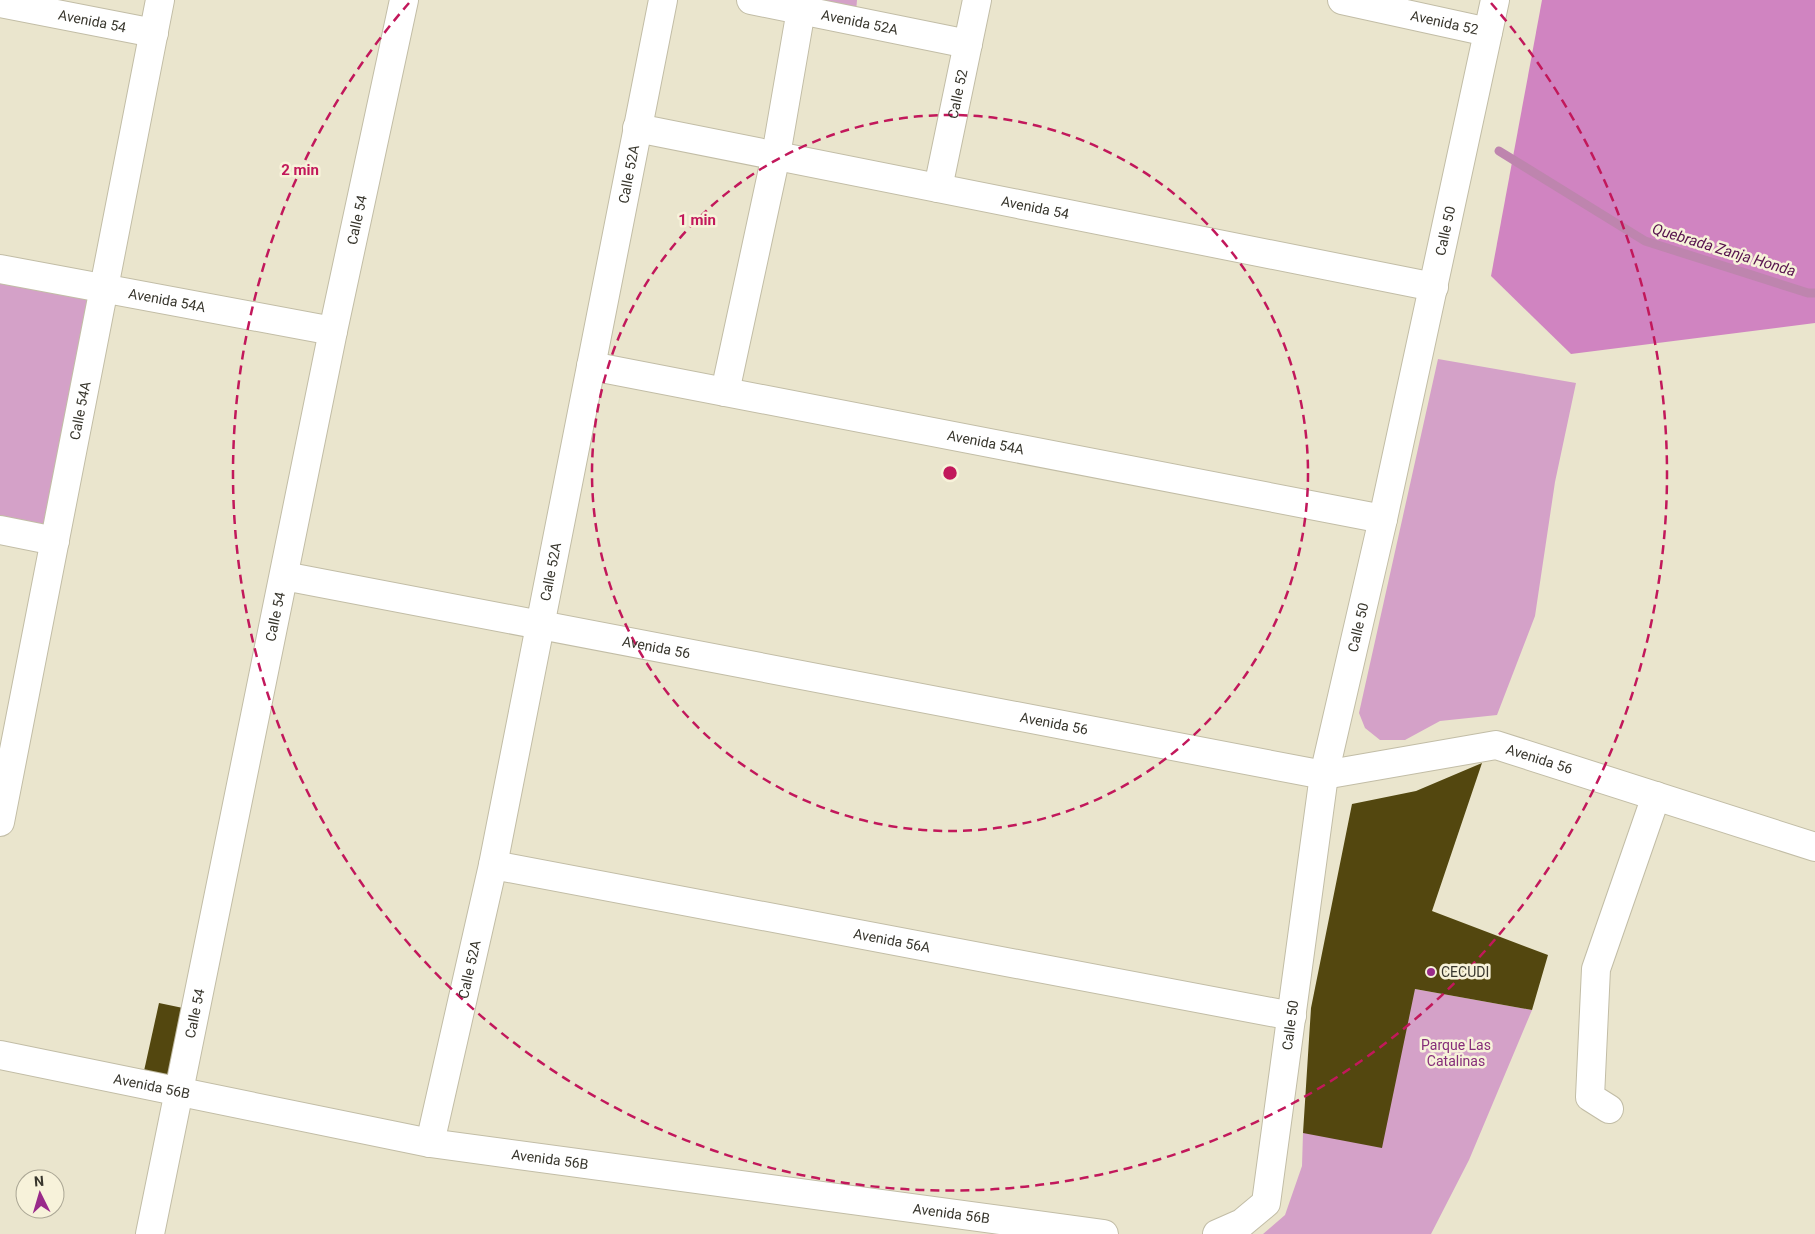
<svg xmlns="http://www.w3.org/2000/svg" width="1815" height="1234" font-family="Roboto,sans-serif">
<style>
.green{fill:#d4a1c8}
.forest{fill:#d084c1}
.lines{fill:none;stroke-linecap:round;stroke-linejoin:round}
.stream{stroke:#be85ae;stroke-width:9}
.building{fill:#53470f}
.minor-casing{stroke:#c2bda6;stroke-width:30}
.minor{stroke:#fff;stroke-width:28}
.ring{fill:none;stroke:#c2185b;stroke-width:2.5;stroke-dasharray:9 6}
.poi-dot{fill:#992a8a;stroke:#f7f2da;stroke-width:2}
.labels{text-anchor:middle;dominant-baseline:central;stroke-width:5;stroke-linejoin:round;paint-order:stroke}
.street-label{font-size:14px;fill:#38362d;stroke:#f7f2da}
.poi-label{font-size:14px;fill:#38362d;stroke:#f7f2da;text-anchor:start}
.park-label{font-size:14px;fill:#862d79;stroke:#f7f2da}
.water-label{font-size:15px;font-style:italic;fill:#56124d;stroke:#f7f2da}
.centre{fill:#c2185b;stroke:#f7f2da;stroke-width:2.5}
.ring-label{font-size:15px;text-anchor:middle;font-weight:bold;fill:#c2185b;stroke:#f7f2da;stroke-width:5;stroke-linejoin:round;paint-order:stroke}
</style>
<rect width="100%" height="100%" fill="#eae5cd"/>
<g class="green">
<path d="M796,0H857L856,12Z"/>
<path d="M0,269L104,289L55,541L0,530Z"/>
<path d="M1438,359L1576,383L1555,482L1535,616L1497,715L1440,721L1405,740H1380L1365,728L1359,713Z"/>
<path d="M1415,989L1532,1010L1469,1160L1431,1234H1263L1285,1215L1302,1166L1303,1133Z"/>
</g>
<path class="forest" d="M1542,0H1815V323L1571,354L1491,276Z"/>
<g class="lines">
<path class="stream" d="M1499,151L1645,241L1808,293H1815"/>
</g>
<g class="building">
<path d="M1482,763L1432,911L1548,955L1532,1010L1415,989L1382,1148L1303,1133L1311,1008L1352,804L1416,791Z"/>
<path d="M159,1003L183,1008L169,1075L144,1071Z"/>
</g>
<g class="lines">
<g class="minor-casing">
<g id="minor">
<path id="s1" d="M751,0L968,44"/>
<path id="s2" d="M1342,0L1488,32"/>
<path id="s3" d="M0,3L154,33"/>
<path id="s4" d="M637,128L1434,287"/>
<path id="s5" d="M938,188L977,0"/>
<path id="s6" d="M0,269L333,331"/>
<path id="s7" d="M591,366L1383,519"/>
<path d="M725,392L776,155L801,10"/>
<path d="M0,530L55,541"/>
<path id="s8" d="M284,576L1324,775L1496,745L1815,847"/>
<path id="s9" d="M0,822L160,0"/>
<path id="s10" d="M493,865L1292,1016"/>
<path id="s11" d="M0,1055L430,1143L1104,1234"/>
<path d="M1609,1109L1590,1097L1596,969L1656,796"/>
<path id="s12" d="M430,1143L493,865L663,0"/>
<path id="s13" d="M150,1234L333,331L404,0"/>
<path id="s14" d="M1217,1234L1242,1223L1266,1203L1324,775L1383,519L1495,0"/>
</g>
</g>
<use href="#minor" class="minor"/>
</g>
<g class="ring">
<circle cx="950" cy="473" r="358"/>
<path d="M1491 3A717 717 0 1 1 409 3"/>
</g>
<circle class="poi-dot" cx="1431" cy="972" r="5"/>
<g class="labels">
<g class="street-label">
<text stroke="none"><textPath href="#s3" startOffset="94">Avenida 54</textPath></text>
<text stroke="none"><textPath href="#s1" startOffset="111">Avenida 52A</textPath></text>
<text stroke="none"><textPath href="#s2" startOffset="105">Avenida 52</textPath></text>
<text stroke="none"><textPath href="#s5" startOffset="96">Calle 52</textPath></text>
<text stroke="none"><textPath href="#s12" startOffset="989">Calle 52A</textPath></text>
<text stroke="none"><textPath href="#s4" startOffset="406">Avenida 54</textPath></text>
<text stroke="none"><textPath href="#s13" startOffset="1035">Calle 54</textPath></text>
<text stroke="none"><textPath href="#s14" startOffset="1048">Calle 50</textPath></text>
<text stroke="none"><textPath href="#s6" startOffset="170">Avenida 54A</textPath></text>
<text stroke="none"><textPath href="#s9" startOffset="419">Calle 54A</textPath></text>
<text stroke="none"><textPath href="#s7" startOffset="402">Avenida 54A</textPath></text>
<text stroke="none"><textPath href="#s12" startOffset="584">Calle 52A</textPath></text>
<text stroke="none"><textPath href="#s13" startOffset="630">Calle 54</textPath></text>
<text stroke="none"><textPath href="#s14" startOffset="642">Calle 50</textPath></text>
<text stroke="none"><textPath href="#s8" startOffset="379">Avenida 56</textPath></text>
<text stroke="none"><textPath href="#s8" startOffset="784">Avenida 56</textPath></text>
<text stroke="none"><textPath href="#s8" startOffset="1279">Avenida 56</textPath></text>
<text stroke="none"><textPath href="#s10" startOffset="406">Avenida 56A</textPath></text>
<text stroke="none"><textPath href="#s12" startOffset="178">Calle 52A</textPath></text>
<text stroke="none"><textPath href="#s13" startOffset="225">Calle 54</textPath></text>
<text stroke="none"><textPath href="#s14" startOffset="238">Calle 50</textPath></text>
<text stroke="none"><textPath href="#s11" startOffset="155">Avenida 56B</textPath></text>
<text stroke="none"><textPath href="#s11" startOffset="560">Avenida 56B</textPath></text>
<text stroke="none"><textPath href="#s11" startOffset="965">Avenida 56B</textPath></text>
</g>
<g class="poi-label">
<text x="1441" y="972">CECUDI</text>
</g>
<g class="park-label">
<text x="1456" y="1045">Parque Las<tspan x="1456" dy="16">Catalinas</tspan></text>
</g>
<g class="water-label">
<text transform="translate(1724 250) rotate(17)">Quebrada Zanja Honda</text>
</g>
</g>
<circle cx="950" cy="473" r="8" class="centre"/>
<g class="ring-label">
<text x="300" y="175">2 min</text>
<text x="697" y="225">1 min</text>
</g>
<g transform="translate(40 1194) rotate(355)"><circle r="24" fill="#f7f2da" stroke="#aba795"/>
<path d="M0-4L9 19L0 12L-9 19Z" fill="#992a8a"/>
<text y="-8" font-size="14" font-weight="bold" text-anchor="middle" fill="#38362d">N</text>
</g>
</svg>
